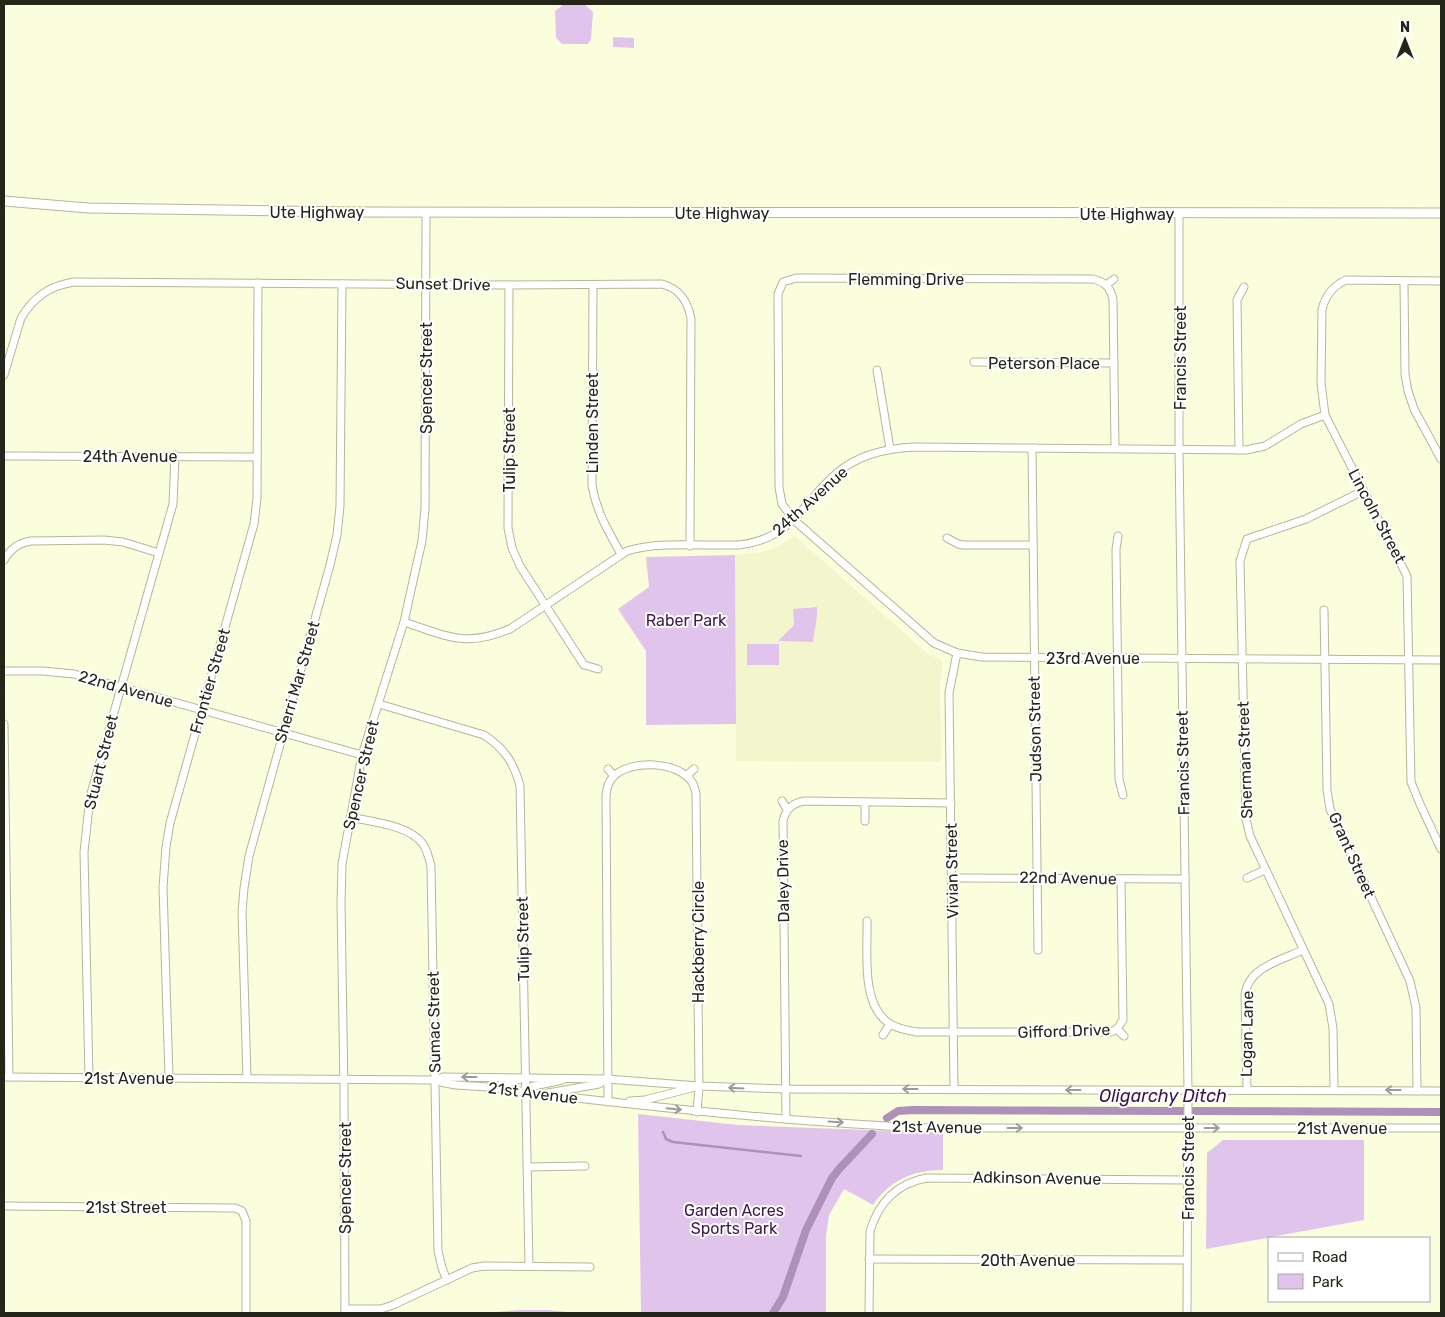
<svg xmlns="http://www.w3.org/2000/svg" width="1445" height="1317" font-family="Rubik,sans-serif">
<style>
.built{fill:#f3f6cd}
.green{fill:#e1c4eb}
.lines{fill:none;stroke-linecap:round;stroke-linejoin:round}
.stream{stroke:#ae91b8;stroke-width:2.5}
.canal{stroke:#ae91b8;stroke-width:8}
.minor-casing{stroke:#b5b798;stroke-width:9}
.major-casing{stroke:#b5b798;stroke-width:11}
.minor{stroke:#fff;stroke-width:7}
.major{stroke:#fff;stroke-width:9}
.oneway{stroke:#9d9d98}
.labels{text-anchor:middle;dominant-baseline:central;stroke-width:4;stroke-linejoin:round;paint-order:stroke}
.street-label{font-size:16px;fill:#25261a;stroke:#fff}
.park-label{font-size:16px;fill:#3e194a;stroke:#fff}
.water-label{font-size:18px;font-style:italic;fill:#3c1647;stroke:#fff}
</style>
<rect width="100%" height="100%" fill="#fbfedd"/>
<path class="built" d="M795,536L928,654L943,661L940,683L941,762L736,761L735,555L757,553L775,548Z"/>
<g class="green">
<path d="M564,4H584L593,12L591,39L588,44H562L556,38L555,11Z"/>
<path d="M613,37L634,38V48L613,47Z"/>
<path d="M735,555L736,724L646,725V651L618,609L649,587L646,557Z"/>
<path d="M817,607C818,619 814,630 813,642L778,641L794,625L793,609Z"/>
<rect x="747" y="644" width="32" height="21"/>
<path d="M638,1114L738,1125L943,1133V1170C913,1170 890,1180 873,1205L844,1189L829,1215L826,1237V1313H641Z"/>
<path d="M1223,1140H1364V1220L1206,1249L1207,1153Z"/>
<path d="M520,1310H548L577,1313H485Z"/>
</g>
<g class="lines">
<path class="stream" d="M663,1132L666,1139L673,1142L801,1156"/>
<g class="canal">
<path d="M887,1118L898,1111L913,1110L1441,1112"/>
<path d="M773,1313L783,1297L806,1230L832,1178L840,1168L872,1134"/>
</g>
<g class="minor-casing">
<g id="minor">
<path d="M1179,214V449L1188,1090L1187,1313"/>
<path d="M1441,281L1346,280C1333,286 1325,295 1322,310L1321,383L1325,415L1407,576L1411,782L1420,804L1441,849"/>
<path d="M1404,282L1405,374L1408,391L1414,409L1441,459"/>
<path d="M509,285L508,528L512,548L520,566L584,665L598,669"/>
<path d="M593,285L592,485C596,511 608,531 621,554"/>
<path d="M1106,285L1114,279"/>
<path d="M974,362L1114,363"/>
<path d="M877,370L890,449"/>
<path d="M4,375L21,318C34,297 49,286 74,282L509,285L662,284C680,289 688,301 691,319L690,546"/>
<path d="M1032,448L1038,950"/>
<path d="M1115,448L1113,299C1110,287 1105,282 1093,279L796,278L783,282L778,294L779,487L782,504L794,520L934,643L957,653L982,657L1441,660"/>
<path d="M1239,450L1237,300L1244,287"/>
<path d="M4,456L257,457"/>
<path d="M1118,536L1116,549L1119,779L1123,795"/>
<path d="M947,538L958,544L963,545H1033"/>
<path d="M4,560C10,549 18,543 31,541L104,540L123,542L159,553"/>
<path d="M1324,610L1327,790L1330,809L1410,981L1416,1008L1417,1091"/>
<path d="M404,622C447,636 465,648 510,629L627,551C658,541 705,546 739,545C792,539 802,503 837,473C859,454 888,448 916,447L1246,450L1265,446L1301,424L1325,415"/>
<path d="M4,671H43L74,674L362,755"/>
<path d="M379,704L484,735C505,749 514,763 520,786L529,1266"/>
<path d="M4,724L9,1077"/>
<path d="M608,769L614,776"/>
<path d="M686,776L694,769"/>
<path d="M782,801L787,809"/>
<path d="M865,802V821"/>
<path d="M350,817C372,822 409,825 423,844C427,850 429,858 431,866L438,1251L442,1268L447,1280"/>
<path d="M952,878L1185,879"/>
<path d="M1247,878L1265,870"/>
<path d="M867,921C868,951 860,1005 890,1024C898,1029 907,1030 916,1032H1111L1117,1029L1123,1020L1121,879"/>
<path d="M1117,1029L1124,1036"/>
<path d="M883,1035L890,1024"/>
<path d="M4,1077L435,1080L443,1077L607,1079L699,1086L785,1089L1441,1091"/>
<path d="M89,1077L84,852L90,797L173,504L175,455"/>
<path d="M169,1078L163,887L166,847L170,823L254,524L257,498L258,283"/>
<path d="M247,1078L242,912L244,888L249,856L330,565L337,535L340,506L342,284"/>
<path d="M435,1080C452,1087 469,1085 487,1087C511,1089 534,1094 558,1096C682,1110 806,1123 931,1128H1441"/>
<path d="M495,1086L505,1084L521,1079"/>
<path d="M525,1088L562,1080"/>
<path d="M954,1089L949,693L957,653"/>
<path d="M1247,1090L1245,995C1248,967 1282,960 1303,950"/>
<path d="M1334,1090L1333,1028L1329,1004L1250,836L1246,819L1240,561L1247,539L1306,519L1363,491"/>
<path d="M548,1093L599,1084L607,1079"/>
<path d="M630,1101L645,1100L695,1087"/>
<path d="M608,1102L606,795C607,788 608,782 613,777C630,759 678,761 692,782C694,785 695,790 696,793L699,1086L697,1112"/>
<path d="M786,1119L783,821C786,809 792,803 805,801L951,803"/>
<path d="M527,1167L585,1166"/>
<path d="M4,1206L235,1208L242,1211L246,1221V1313"/>
<path d="M869,1259L1187,1260"/>
<path d="M345,1309H381L393,1305L472,1268L484,1266L590,1267"/>
<path d="M345,1313L344,1091L341,903L342,864L362,755L404,622L415,572L422,541L425,509L426,212"/>
<path d="M869,1313L870,1231C879,1202 896,1184 926,1178L1188,1180"/>
</g>
</g>
<g class="major-casing">
<path id="major" d="M4,201L88,208L345,212L1441,213"/>
</g>
<use href="#minor" class="minor"/>
<use href="#major" class="major"/>
</g>
<defs><path id="oneway-shaft" d="M-6 0H5M1.5-3L5.5 0L1.5 3" fill="none" stroke-width="1.6" stroke-linecap="round" stroke-linejoin="round" transform="scale(1.25)"/></defs>
<g class="oneway">
<use href="#oneway-shaft" transform="translate(469 1077) rotate(-180)"/>
<use href="#oneway-shaft" transform="translate(736 1088) rotate(-177)"/>
<use href="#oneway-shaft" transform="translate(910 1089) rotate(-180)"/>
<use href="#oneway-shaft" transform="translate(1073 1090) rotate(-180)"/>
<use href="#oneway-shaft" transform="translate(1393 1090) rotate(-180)"/>
<use href="#oneway-shaft" transform="translate(674 1109) rotate(6)"/>
<use href="#oneway-shaft" transform="translate(836 1122) rotate(4)"/>
<use href="#oneway-shaft" transform="translate(1015 1128)"/>
<use href="#oneway-shaft" transform="translate(1212 1128)"/>
</g>
<g class="labels">
<g class="street-label">
<text x="317" y="212">Ute Highway</text>
<text x="722" y="213">Ute Highway</text>
<text x="1127" y="214">Ute Highway</text>
<text x="906" y="279">Flemming Drive</text>
<text transform="translate(443 284) rotate(1)">Sunset Drive</text>
<text transform="translate(1180 358) rotate(-90)">Francis Street</text>
<text x="1044" y="363">Peterson Place</text>
<text transform="translate(426 378) rotate(-90)">Spencer Street</text>
<text transform="translate(592 423) rotate(-90)">Linden Street</text>
<text transform="translate(509 450) rotate(-90)">Tulip Street</text>
<text x="130" y="456">24th Avenue</text>
<text transform="translate(810 501) rotate(-42)">24th Avenue</text>
<text transform="translate(1377 516) rotate(62)">Lincoln Street</text>
<text x="1093" y="658">23rd Avenue</text>
<text transform="translate(210 681) rotate(-74)">Frontier Street</text>
<text transform="translate(297 682) rotate(-74)">Sherri Mar Street</text>
<text transform="translate(126 689) rotate(16)">22nd Avenue</text>
<text transform="translate(1035 729) rotate(-91)">Judson Street</text>
<text transform="translate(1245 760) rotate(-92)">Sherman Street</text>
<text transform="translate(101 762) rotate(-76)">Stuart Street</text>
<text transform="translate(1183 763) rotate(-91)">Francis Street</text>
<text transform="translate(361 775) rotate(-77)">Spencer Street</text>
<text transform="translate(1352 855) rotate(66)">Grant Street</text>
<text transform="translate(952 871) rotate(-91)">Vivian Street</text>
<text transform="translate(1068 878) rotate(1)">22nd Avenue</text>
<text transform="translate(783 881) rotate(-91)">Daley Drive</text>
<text transform="translate(523 939) rotate(-91)">Tulip Street</text>
<text transform="translate(698 942) rotate(-90)">Hackberry Circle</text>
<text transform="translate(434 1022) rotate(-91)">Sumac Street</text>
<text transform="translate(1064 1031) rotate(-2)">Gifford Drive</text>
<text transform="translate(1247 1034) rotate(-89)">Logan Lane</text>
<text x="129" y="1078">21st Avenue</text>
<text transform="translate(533 1093) rotate(7)">21st Avenue</text>
<text transform="translate(937 1127) rotate(1)">21st Avenue</text>
<text x="1342" y="1128">21st Avenue</text>
<text transform="translate(1188 1168) rotate(-90)">Francis Street</text>
<text transform="translate(345 1178) rotate(-90)">Spencer Street</text>
<text transform="translate(1037 1178) rotate(1)">Adkinson Avenue</text>
<text x="126" y="1207">21st Street</text>
<text x="1028" y="1260">20th Avenue</text>
</g>
<g class="park-label">
<text x="686" y="620">Raber Park</text>
<text x="734" y="1210">Garden Acres<tspan x="734" dy="18">Sports Park</tspan></text>
</g>
<g class="water-label">
<text x="1163" y="1096">Oligarchy Ditch</text>
</g>
</g>
<rect width="1445" height="1317" fill="none" stroke="#25261a" stroke-width="10"/>
<rect x="1268" y="1237" width="162" height="65" fill="#ffffff" stroke="#a8a8a3"/>
<rect x="1278" y="1253" width="25" height="8" fill="#ffffff" stroke="#a8a8a3"/>
<text x="1312" y="1262" font-size="15" fill="#25261a">Road</text>
<rect x="1278" y="1274" width="25" height="15" fill="#e1c4eb" stroke="#a8a8a3"/>
<text x="1312" y="1287" font-size="15" fill="#25261a">Park</text>
<g transform="translate(1405 40)" stroke="#ffffff" stroke-width="4" paint-order="stroke">
<path d="M0-4L9 19L0 12L-9 19Z" fill="#25261a"/>
<text y="-8" font-size="14" font-weight="bold" text-anchor="middle" fill="#25261a">N</text>
</g>
</svg>
